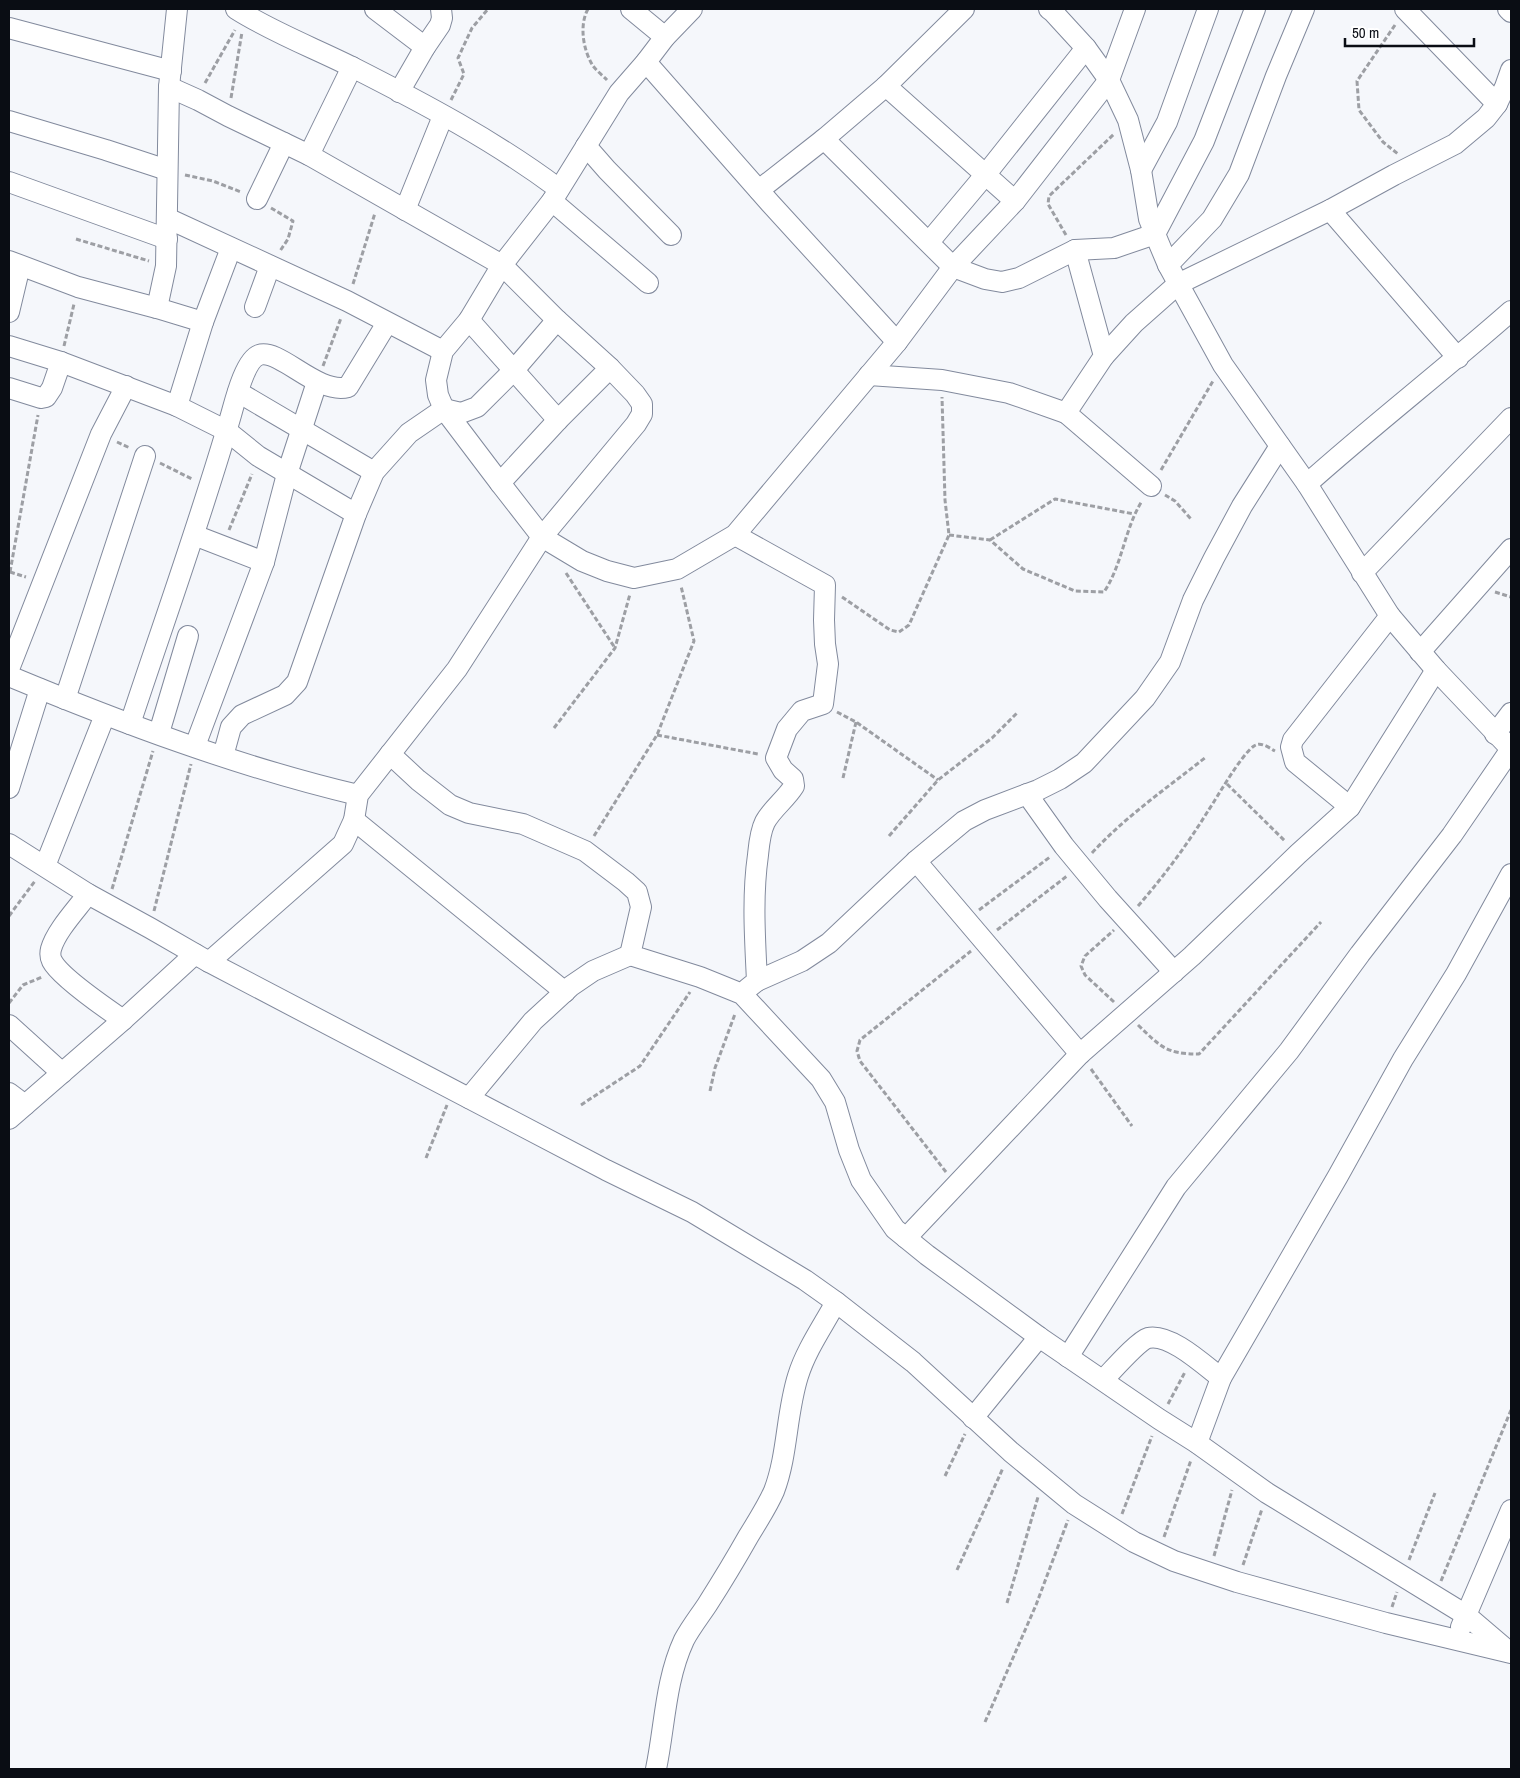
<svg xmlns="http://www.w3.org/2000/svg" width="1520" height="1778" font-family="'Archivo Narrow',sans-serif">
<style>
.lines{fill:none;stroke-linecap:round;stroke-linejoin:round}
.minor-casing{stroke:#828a9d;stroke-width:22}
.path{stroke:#9d9fa4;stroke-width:3;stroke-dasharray:5 2.5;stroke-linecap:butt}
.minor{stroke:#fff;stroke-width:20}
</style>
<rect width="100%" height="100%" fill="#f5f7fb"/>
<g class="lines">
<g class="minor-casing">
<g id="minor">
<path d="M236,9C272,32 314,48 352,67C423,103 495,141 559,189"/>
<path d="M375,9L425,47"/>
<path d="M631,9L665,37"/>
<path d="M1049,9L1053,12L1086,48L1109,80L1128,120L1141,170L1149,219L1155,234L1168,265L1223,365L1307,484L1390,616L1436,670L1511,749"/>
<path d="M1405,9L1497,104"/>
<path d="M1508,9L1511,12"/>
<path d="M9,28L171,71"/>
<path d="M646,62L770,203L897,342"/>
<path d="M886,86L1015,201"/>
<path d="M169,87L198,100L228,116L309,155L502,265L557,320L610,368L635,394L642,404V414L636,424L542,537L457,669L358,795L354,820L343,844L209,962"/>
<path d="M399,92L425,47L440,25L442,18L441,9"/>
<path d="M9,121L106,150L167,170"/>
<path d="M824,139L953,267L985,279L1002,282L1019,278L1075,250L1114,248L1155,234L1204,141L1255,9"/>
<path d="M586,146L607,170L671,235"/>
<path d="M309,155L352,67"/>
<path d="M1141,170L1167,122L1208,9"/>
<path d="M9,182L167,239"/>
<path d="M759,190L824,139L886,86L964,9"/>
<path d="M257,199L284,143"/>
<path d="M552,201L648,283"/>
<path d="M405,210L443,116"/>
<path d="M1330,210L1458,358"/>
<path d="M167,218L347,301L443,351"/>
<path d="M929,242L986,174L1086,48"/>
<path d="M1075,250L1104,356L1066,413L1151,486"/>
<path d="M9,261L78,287L157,308L203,322"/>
<path d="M1168,265L1212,219L1239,174L1276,76L1304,9"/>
<path d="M255,307L270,266"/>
<path d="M157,308L166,266L169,87L177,9"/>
<path d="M9,312L20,266"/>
<path d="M469,320L558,420"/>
<path d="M9,346L61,362L177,406L227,431L258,456L356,514"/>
<path d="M1104,356L1134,323L1178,284L1330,210L1394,175L1455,144L1486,118L1497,104L1505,87L1511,70"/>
<path d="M610,368L558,420L500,483L542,537L582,561L607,571L634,578L677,569L735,535L897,342L953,267L1015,201L1109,80L1135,9"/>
<path d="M869,375L942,380L1009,393L1066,413"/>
<path d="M9,388L41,398L46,397L52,388L61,362"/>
<path d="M238,392L374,472"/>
<path d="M177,406L203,322L231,248"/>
<path d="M500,483L444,409L438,395L436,380L443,351L469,320L502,265L552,201L619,93L646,62L665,37L692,9"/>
<path d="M1307,484C1373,425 1444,370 1511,311"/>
<path d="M194,535L264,562"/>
<path d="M735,535L825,585L824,620L825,644L828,664L823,704L802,711L787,729L776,758L783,770L793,779L794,786C786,799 772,809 765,822C760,832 759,845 758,855C752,897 755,939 757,981L747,989"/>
<path d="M1362,573L1511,418"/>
<path d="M1420,652L1511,549"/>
<path d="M9,669L101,434L126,386"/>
<path d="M9,676C122,723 239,767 358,795"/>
<path d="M65,699L145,456"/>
<path d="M130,724C164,621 201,519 231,415C235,401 245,360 259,355C280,348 317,395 348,387L387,323"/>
<path d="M159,733L188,636"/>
<path d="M1495,734L1511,713"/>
<path d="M195,746L264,562L287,474L317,382"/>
<path d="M390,754L418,780L450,805L469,813L523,824L585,851L626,882L637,892L641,907L630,955L700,977L742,994L821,1079L835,1102L849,1150L861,1180L895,1229L927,1255L1039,1337L1159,1419L1197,1443L1267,1493L1466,1615L1507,1650"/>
<path d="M223,756L231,727L242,715L285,695L297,682L356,514L374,472L409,433L444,409L461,413L477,407L514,370L557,320"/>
<path d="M9,788L40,689"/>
<path d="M1027,794L1064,846L1108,899L1174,972"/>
<path d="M1350,807L1295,762L1291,747L1293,740L1390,616"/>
<path d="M354,820L565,992"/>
<path d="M9,844L88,894L150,928L209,962L606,1170L692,1212L805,1280L836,1302L913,1362L1011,1452L1074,1504L1134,1542L1174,1561L1237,1582L1386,1623L1511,1653"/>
<path d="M916,861L1080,1054"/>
<path d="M45,866L105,715"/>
<path d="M88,894C76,910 56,931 51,949C50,953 50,957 52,961C60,977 107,1009 123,1020"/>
<path d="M757,981L802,961L829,943L916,861L964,821L985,810L1038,790L1060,779L1084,763L1145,698L1170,662L1193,600L1214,558L1242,506L1280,446"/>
<path d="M9,1025L62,1073"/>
<path d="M9,1093L25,1105"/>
<path d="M469,1098L533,1021L571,986L593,971L630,955"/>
<path d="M9,1119L123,1020L195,954"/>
<path d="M906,1238L1080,1054L1192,956L1298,854L1350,807L1436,670"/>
<path d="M1068,1357L1176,1187L1289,1051L1360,954L1452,835L1511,749"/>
<path d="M1103,1380C1112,1371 1138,1341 1148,1338C1170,1333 1204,1365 1221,1378"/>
<path d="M973,1418L1039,1337"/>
<path d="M1197,1443L1221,1378L1338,1176L1403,1059L1456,974L1511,874"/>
<path d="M1461,1627L1511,1510"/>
<path d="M656,1769C665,1726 665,1681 684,1640C691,1627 699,1617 707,1605C721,1583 735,1560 748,1537C757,1522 767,1507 774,1491C788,1454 786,1414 798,1376C806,1350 823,1326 836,1302"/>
</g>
</g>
<g class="path">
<path d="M588,9C579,25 583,50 593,66C597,71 603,76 607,80"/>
<path d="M1395,25L1357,81L1359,110L1383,142L1398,154"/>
<path d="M205,83L235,30"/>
<path d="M231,98L242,32"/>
<path d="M451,100L464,74L458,58L472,28L488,9"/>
<path d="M185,175L213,181L241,192"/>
<path d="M271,208L293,221L288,239L280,251"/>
<path d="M1066,235L1048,204L1049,196L1114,134"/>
<path d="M76,239L149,261"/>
<path d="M353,284L375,213"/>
<path d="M64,346L74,304"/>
<path d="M323,366L341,318"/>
<path d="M117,442L130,448"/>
<path d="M160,463L192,479"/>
<path d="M1161,470L1213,381"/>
<path d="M1165,495L1175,501L1191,519"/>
<path d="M229,530L252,474"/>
<path d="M949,535L990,540L1023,569L1075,591L1104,592C1123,563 1124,530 1142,501"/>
<path d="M990,540L1055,499L1134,514"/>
<path d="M10,572L38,415"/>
<path d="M10,572L26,577"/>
<path d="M566,573L615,648"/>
<path d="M1495,592L1511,597"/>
<path d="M842,597L890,630L899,632L909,625L949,535L945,500L942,397"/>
<path d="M837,712L856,722L938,780"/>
<path d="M554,728L615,648L630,594"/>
<path d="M657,735L758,754"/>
<path d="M843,778L856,722"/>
<path d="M1227,784L1285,841"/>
<path d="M594,836L657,735L694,641L681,586"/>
<path d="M889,836L938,780L992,738L1017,713"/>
<path d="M1092,853C1126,816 1167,788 1206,757"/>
<path d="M112,889L153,751"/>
<path d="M1138,906C1164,876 1187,845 1208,811C1218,796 1241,755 1254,746C1261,741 1269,748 1275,751"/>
<path d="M979,910L1050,857"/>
<path d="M154,911L191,764"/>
<path d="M9,916L35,881"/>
<path d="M997,930L1067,876"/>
<path d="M1114,1002L1085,975L1081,966L1085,956L1114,930"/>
<path d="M9,1003L23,985L42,977"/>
<path d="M1138,1025C1161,1047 1166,1054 1199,1054L1321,922"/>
<path d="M1091,1069L1132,1126"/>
<path d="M710,1091L715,1068L735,1014"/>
<path d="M581,1105L640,1066L690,992"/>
<path d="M426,1158L447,1105"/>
<path d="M946,1172L860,1061L857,1051L860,1040L971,951"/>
<path d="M1168,1404L1185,1372"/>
<path d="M945,1476L965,1434"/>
<path d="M1122,1514L1152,1436"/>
<path d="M1164,1537L1191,1460"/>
<path d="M1214,1556L1232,1490"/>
<path d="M1409,1560L1435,1493"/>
<path d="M1243,1565L1262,1509"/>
<path d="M957,1570L1003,1468"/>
<path d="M1441,1581L1511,1410"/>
<path d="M1007,1603L1038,1497"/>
<path d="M1392,1607L1397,1592"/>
<path d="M985,1722L1036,1605L1068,1520"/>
</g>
<use href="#minor" class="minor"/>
</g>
<rect width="1520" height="1778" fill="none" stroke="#0a0d14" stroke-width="20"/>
<path d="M1345 38v8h129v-8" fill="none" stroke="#0a0d14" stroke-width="2.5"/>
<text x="1352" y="38" font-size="15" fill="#0a0d14" stroke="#ffffff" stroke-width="4" paint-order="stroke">50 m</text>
</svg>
